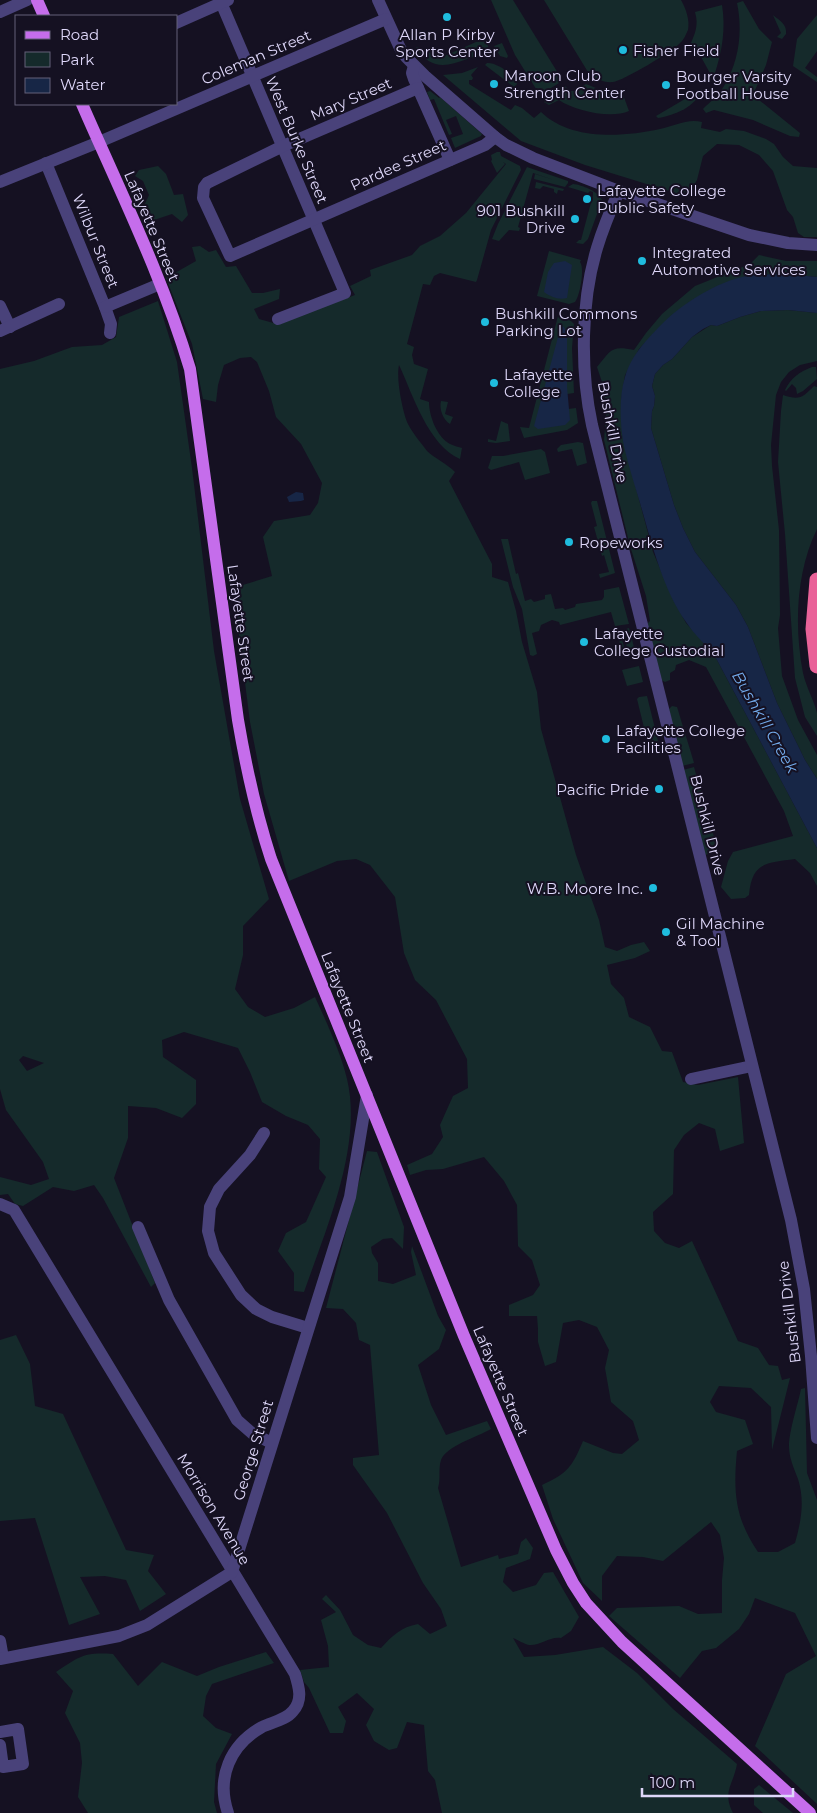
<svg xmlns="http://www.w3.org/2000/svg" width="817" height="1813" font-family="Montserrat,sans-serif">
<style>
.green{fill:#152a2b;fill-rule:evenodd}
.water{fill:#172646}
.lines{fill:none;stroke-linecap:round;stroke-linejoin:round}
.minor{stroke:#49427a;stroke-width:12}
.tertiary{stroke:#49427a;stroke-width:12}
.primary{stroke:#c56deb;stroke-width:12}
.motorway{stroke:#e96299;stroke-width:15}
.poi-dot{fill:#1fbcde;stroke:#151122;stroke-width:2}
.labels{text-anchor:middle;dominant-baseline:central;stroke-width:4;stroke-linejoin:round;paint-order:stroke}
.poi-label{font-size:15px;fill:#ded7f9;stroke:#151122;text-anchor:start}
.street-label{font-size:15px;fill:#ded7f9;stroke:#151122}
.water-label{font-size:16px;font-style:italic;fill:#73abec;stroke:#151122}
</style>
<rect width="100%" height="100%" fill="#151122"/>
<g class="green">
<path d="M491,0H513L561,78L559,83L543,93L538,92L515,55Z"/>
<path d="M544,0H681C686,9 690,20 688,30C686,34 684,40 680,43C673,51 623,81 613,82C604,83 595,79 588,72Z"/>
<path d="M743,1L759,29L772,42L766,65L753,95L800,133L799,137L790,136L753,120L714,110L706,113L703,109C710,102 719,95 724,86C739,62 743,31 737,3Z"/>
<path d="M722,5C726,29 722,51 715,73L717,76L715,77L713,74L711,75L700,55L690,45C695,34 699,25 695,12Z"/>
<path d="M773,15C780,21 787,24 786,34L782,39L777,37L781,33Z"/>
<path d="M817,15V51L805,68L817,77V82L793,66L797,39Z"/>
<path d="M485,38L490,52C463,57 436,81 416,47H419L440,58Z"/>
<path d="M502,43L508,56L507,58L500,56L494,46Z"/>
<path d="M487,63C496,62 514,74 517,84L514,87L485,65Z"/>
<path d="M478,67L471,75L473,78L472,80H469V84L511,110L515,105L522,108L534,118L541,112C571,141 623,137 660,129C674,126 688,118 702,122L701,128L720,132L726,129L744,131L766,139L774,144L783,157L793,166L817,168V237H804L798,233L793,217L787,210L773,171L759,155L739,145L717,144L703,156L697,180L691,190L679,194L585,165L521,141L443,75L462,73Z"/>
<path d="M586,84L601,90H619L622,92L629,111C611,119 575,111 559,100L549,105L544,102L545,99L565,86L570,91H574Z"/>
<path d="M702,89C696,107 675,115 658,118L656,116Z"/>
<path d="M430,91L439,98L440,97L482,134L481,136L455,148L451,138L463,134L456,116L446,120L452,134L449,135L434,99L430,100L427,92Z"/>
<path d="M497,152H500L501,156L520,166L521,170L491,230L477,280L476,282L440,273L434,276L430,285L423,284L407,344L414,347L412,355L414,364L428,369L420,399L429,402C429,416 437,437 450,444C454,446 459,447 462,448L460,459C428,445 413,395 399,365C396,379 402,408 407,422C411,431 421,443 427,451C434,458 446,463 455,472L449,481L492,564V577L508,582L516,611L522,642L537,692L541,729L576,855L599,920L605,947L617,951L631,945L644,942L650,951L635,958L607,965L611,984L624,998L629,1017L650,1027L662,1051L672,1052L683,1082L698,1085L738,1077L744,1143L720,1151L715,1129L699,1123L684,1135L674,1150L673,1194L653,1212L654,1231L665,1243L679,1248L692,1241L738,1341L758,1348L769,1365L778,1366L782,1380L790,1378L772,1450L771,1407L751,1388L719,1386L710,1402L716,1412L745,1420L753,1444L737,1451C733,1492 735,1518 758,1552H778L795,1543C801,1522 805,1501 798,1479C794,1468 789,1458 789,1446C789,1431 798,1404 801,1389L805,1388L807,1473L817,1500V1804L755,1746L786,1674L816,1656L795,1613L755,1598L749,1614L739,1629L716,1648L702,1651L680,1678L609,1616L617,1608L679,1606L698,1614L722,1613V1580L724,1558L720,1535L711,1522L663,1561L643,1557L617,1556L602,1576V1601L583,1583L553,1519L542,1485C568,1473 572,1467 583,1441L613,1453L622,1454L639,1440L633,1421L611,1402L605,1368L609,1350L597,1327L579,1320L563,1323L556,1362L545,1366L538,1342V1329L537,1316H509V1305L533,1295L540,1285L532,1260L518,1246L517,1205L504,1181L484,1157L443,1169L426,1170L410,1175L407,1165L432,1154L443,1137L440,1125L453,1096L468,1088L467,1059L436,1000L415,980L404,953L395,897L370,865L356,859L337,861L289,881L264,794L250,722L233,588L272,576L263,537L274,521L310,515L318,503L322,483L301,444L276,417L269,391L257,362L251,357L240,358L224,365L218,385L216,402L203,399L192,344L166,278L196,261L192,247L200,246L209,252L216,250L226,267L236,266L252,293H263L280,289L279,299L254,309L259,319L277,324L355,295L350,286L371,276L370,270L412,255L420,246L440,236L466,213L506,164L503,162L505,164L497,173L491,161L492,160L491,155Z"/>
<path d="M158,166L166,174L174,195L183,194L188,215L182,222L172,214L154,220H146L144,206L149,195L143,181L135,176L139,170Z"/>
<path d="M527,167L568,181V183L565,187L534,179L535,174L554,180L533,173L518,227L520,228L519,231L509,230L499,241L492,239L498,224Z"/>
<path d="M536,182L564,189L563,191L558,190L557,194L554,192V189L543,186L540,189L535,188Z"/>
<path d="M573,184C582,185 598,191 602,200L588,239L583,244L576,243L579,240H581L593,195V192L590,191L588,193L568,187Z"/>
<path d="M549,251L581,260L580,262C585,268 580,296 575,302L569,304L537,296Z"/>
<path d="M759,255L786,261H817V277L787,274L758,275L746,276L724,284L693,300L668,319L639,349L625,375L621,401L623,439L653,552L673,599L686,623L710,649L717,660L817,848V886L810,873L795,859C766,863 752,862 749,895L745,898L731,899L721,887L728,861L733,852L793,836L784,811L706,667L689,660L676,665L675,670L670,673V680L665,682L661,680L647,624L650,621L646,596L630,546L604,440L606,416L604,388L597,367C611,350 611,345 634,350L646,333L662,314L695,286L750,264Z"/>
<path d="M158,301L177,362L192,468L214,651L240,799L269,899L243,926V955L235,989L248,1007L265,1017L294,1008L315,997C326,1021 341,1053 347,1079C363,1145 326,1229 304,1292L294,1291V1273L278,1251L286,1233L306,1222L326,1177L319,1169L320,1139L308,1125L286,1116L262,1102L250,1072L238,1048L184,1032L162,1040L163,1057L196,1080V1104L182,1118L156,1108L128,1106V1138L114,1178L155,1283L151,1287L103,1198L94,1185L74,1191L53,1187L23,1206L15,1204L8,1194L0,1195V1177L31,1185L49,1179L43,1162L6,1110L0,1089V369L34,361L72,347L102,345L116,337L119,317ZM23,1056L44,1063L27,1071L19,1060Z"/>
<path d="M788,310L817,313V361L800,365L789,372L781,382L776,395L771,445L772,466L779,530L780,615L778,628L782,676L798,720L817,755V779L805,760L777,703L748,627L736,605L695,552L683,528L674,505L651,428L652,411L654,406L655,396L652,386L655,374L663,365L672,359L692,337L711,325L717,326L740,317L761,311Z"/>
<path d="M558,316L571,321L574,324L572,348L574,393L567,394L568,409L576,408L578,423L567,430L524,438L520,427L529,428Z"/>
<path d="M812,367H816L817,379L803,391L797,394L796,388L792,384L786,391L785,390C791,378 799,372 812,367Z"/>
<path d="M814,386L817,387V529C796,572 794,626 803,673C806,687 814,700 817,713C817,720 817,729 817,736L805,717L795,678L785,534L778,462L781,411L783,395C800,401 803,397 814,386Z"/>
<path d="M441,401L448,402L445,414L453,417L450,424C443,420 439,409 441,401Z"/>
<path d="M501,421L508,424L510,441L496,443L488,442V439L496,441Z"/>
<path d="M578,442L583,443L587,463L577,466L572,449L558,452L557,449L561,445Z"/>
<path d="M541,449L545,452L550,473L525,480L519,462L491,470L488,468L492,456H503Z"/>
<path d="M592,501H597L615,573L600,578L599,574L609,572L604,555L602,556L594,527L597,526L591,503Z"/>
<path d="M501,539H508L516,574L518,573L525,601L531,599L534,602L545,599V595L551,594L555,609L563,608L565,610L575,607L576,604L602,600L604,597V590L619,587L629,624L615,626L611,612L560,625L559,622L552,620L541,625L539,631L532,633L537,654L533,656L530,655L522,609L513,587Z"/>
<path d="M629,628L635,651L628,652L623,630Z"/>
<path d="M617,632H620L626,654L615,656V653L622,651Z"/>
<path d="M639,666L643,682L627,686L622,670Z"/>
<path d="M647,696L660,749L650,752L637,699L639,697Z"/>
<path d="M672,706L677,707L678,710C683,728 689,745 694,763L682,766L669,709Z"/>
<path d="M694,767L718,851L705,855L683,770Z"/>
<path d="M367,1151L377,1152L404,1227L403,1249L392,1238L383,1239L371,1247L372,1253L378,1263V1281L393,1284L416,1275L411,1252L412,1246L438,1316L446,1330L439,1349L418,1365L431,1405L446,1435L487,1421L491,1429C477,1437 446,1446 441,1460C438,1469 441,1479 438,1488L461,1567L498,1555L499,1559L518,1554L521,1542L526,1538L533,1548L530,1559L506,1568L503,1582L513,1592L536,1585L544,1573L553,1572L579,1617L571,1631L561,1638C550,1636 540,1646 529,1645C524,1644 518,1640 513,1638L524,1657L555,1655L603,1647L637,1673L673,1709L737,1764C733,1786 722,1791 733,1813H442L435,1780L428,1771L424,1725L407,1722L397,1748L389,1750L374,1741L366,1725L374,1709L357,1693L338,1707L346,1721L343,1733H330L309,1688L304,1682L300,1670L329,1667L328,1646L321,1620L336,1612L322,1599L326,1595L340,1610L353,1635L368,1645L381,1648C392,1636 401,1627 418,1624L430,1634L447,1626L441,1609L423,1583L387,1513L353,1465V1458L379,1455L370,1345L359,1340L356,1323L343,1309L326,1308Z"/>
<path d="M16,1335L30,1364L35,1406L63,1414L126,1550L154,1555L148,1571L166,1594L140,1611L126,1580L105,1576L80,1577L100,1614L69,1625L35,1518L0,1521V1340Z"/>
<path d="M266,1652L274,1663L212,1684L206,1696L203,1716L216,1728L232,1734L216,1764L214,1802L217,1813H88L78,1797L82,1763L80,1743L65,1713L73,1691L56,1672C80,1656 84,1652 113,1654L138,1686L162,1662L197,1676L219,1667Z"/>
<path d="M759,1785L793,1813H763L754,1805V1789Z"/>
</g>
<g class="water">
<path d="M565,261L572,265L567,298C558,300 551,297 544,292L548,272L554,263Z"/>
<path d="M787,274L817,277V313L788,310L761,311L740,317L717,326L711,325L703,329L692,337L672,359L663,365L655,374L652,386L655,396L654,406L652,411L651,428L674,505L683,528L695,552L736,605L748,627L777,703L805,760L817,779V848L717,660C708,646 695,636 686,622C663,590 651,541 640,503C634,482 627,462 623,441C620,421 619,396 625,377C631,355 648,338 664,322C683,303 719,281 746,276C759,274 773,274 787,274Z"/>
<path d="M561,326L564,327L567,333V387L570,420L565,425L538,429L534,426Z"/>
<path d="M296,492L303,493L304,500L301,501L289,502L287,497Z"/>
</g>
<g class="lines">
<g class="minor">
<path d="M220,0L345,293L278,319"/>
<path d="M378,0L400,48L406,57L425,76L495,137L506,145L533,158L619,191"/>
<path d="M0,12L27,0"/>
<path d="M176,23L228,0"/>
<path d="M414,66L412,73L414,79L450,160"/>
<path d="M418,88L283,146L207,183L204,187L203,198L230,256L485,145L495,137"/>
<path d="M46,163L105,307L111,324L110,333"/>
<path d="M0,182L99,142L386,19"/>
<path d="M0,306L10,327"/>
<path d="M105,307L160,284"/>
<path d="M0,331L59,304"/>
<path d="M691,1079L752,1066"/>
<path d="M264,1133L250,1155L219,1189L210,1207L208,1231L214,1253L241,1295L256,1309L272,1317L308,1328"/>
<path d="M0,1204L14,1210L295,1674C299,1687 303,1700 293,1711C286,1720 272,1722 262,1727C230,1745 216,1778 228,1813"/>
<path d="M138,1227L169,1300L237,1420L253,1434L272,1443"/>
<path d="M0,1641L3,1658"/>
<path d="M0,1659L119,1636L147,1625L232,1572L350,1197L367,1095"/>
<path d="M0,1732L18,1729L23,1764L3,1767L0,1745"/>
</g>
<path class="tertiary" d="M817,245L788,243L749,235L619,191C611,209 603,228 597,248C581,301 580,370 592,425L791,1220L804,1289L811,1356L817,1438"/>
<g class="primary">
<path d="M37,0L44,16"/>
<path d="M82,104C120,191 163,278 190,369L238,720C246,767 256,813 271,859L464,1336L556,1550L573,1583L586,1603L622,1642L810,1813"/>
</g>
<path class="motorway" d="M817,580L813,629L817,666"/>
</g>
<g class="poi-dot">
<circle cx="447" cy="17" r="5"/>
<circle cx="623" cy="50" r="5"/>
<circle cx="494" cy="84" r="5"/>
<circle cx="666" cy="85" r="5"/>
<circle cx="587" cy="199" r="5"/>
<circle cx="575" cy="219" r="5"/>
<circle cx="642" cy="261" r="5"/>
<circle cx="485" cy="322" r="5"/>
<circle cx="494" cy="383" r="5"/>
<circle cx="569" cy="542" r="5"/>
<circle cx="584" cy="642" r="5"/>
<circle cx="606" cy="739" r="5"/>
<circle cx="659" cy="789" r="5"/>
<circle cx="653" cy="888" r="5"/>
<circle cx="666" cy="932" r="5"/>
</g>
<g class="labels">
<g class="poi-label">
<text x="447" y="34" text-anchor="middle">Allan P Kirby<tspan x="447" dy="17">Sports Center</tspan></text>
<text x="633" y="50">Fisher Field</text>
<text x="504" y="75">Maroon Club<tspan x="504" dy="17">Strength Center</tspan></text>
<text x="676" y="76">Bourger Varsity<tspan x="676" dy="17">Football House</tspan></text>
<text x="597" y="190">Lafayette College<tspan x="597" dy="17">Public Safety</tspan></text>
<text x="565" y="210" text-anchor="end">901 Bushkill<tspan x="565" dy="17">Drive</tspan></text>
<text x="652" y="252">Integrated<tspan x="652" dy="17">Automotive Services</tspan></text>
<text x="495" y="313">Bushkill Commons<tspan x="495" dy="17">Parking Lot</tspan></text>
<text x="504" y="374">Lafayette<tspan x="504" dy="17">College</tspan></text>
<text x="579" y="542">Ropeworks</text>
<text x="594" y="633">Lafayette<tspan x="594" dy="17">College Custodial</tspan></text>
<text x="616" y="730">Lafayette College<tspan x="616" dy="17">Facilities</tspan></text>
<text x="649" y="789" text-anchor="end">Pacific Pride</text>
<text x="643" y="888" text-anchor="end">W.B. Moore Inc.</text>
<text x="676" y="923">Gil Machine<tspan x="676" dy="17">&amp; Tool</tspan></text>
</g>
<g class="street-label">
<text transform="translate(256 57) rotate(-23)">Coleman Street</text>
<text transform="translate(351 99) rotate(-23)">Mary Street</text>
<text transform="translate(297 140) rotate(67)">West Burke Street</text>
<text transform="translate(398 165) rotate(-24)">Pardee Street</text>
<text transform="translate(152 226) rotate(67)">Lafayette Street</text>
<text transform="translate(96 241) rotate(68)">Wilbur Street</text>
<text transform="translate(613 432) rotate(79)">Bushkill Drive</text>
<text transform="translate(241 623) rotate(82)">Lafayette Street</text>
<text transform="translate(708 825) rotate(76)">Bushkill Drive</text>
<text transform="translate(348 1007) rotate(68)">Lafayette Street</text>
<text transform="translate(789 1312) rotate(-97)">Bushkill Drive</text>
<text transform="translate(501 1381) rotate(67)">Lafayette Street</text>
<text transform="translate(253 1450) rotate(-73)">George Street</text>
<text transform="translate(214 1509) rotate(59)">Morrison Avenue</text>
</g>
<g class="water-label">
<text transform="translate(765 722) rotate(60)">Bushkill Creek</text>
</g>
</g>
<rect x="15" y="15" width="162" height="90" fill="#151122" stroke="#656078"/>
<rect x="25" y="31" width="25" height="8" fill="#c56deb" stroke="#656078"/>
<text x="60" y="40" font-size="15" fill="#ded7f9">Road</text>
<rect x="25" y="52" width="25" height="15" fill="#152a2b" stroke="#656078"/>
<text x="60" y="65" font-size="15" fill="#ded7f9">Park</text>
<rect x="25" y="78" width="25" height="15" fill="#172646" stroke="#656078"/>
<text x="60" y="90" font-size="15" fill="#ded7f9">Water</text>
<path d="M642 1788v8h151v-8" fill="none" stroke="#ded7f9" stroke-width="2.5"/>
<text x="650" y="1788" font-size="15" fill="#ded7f9" stroke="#151122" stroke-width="4" paint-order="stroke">100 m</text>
</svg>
